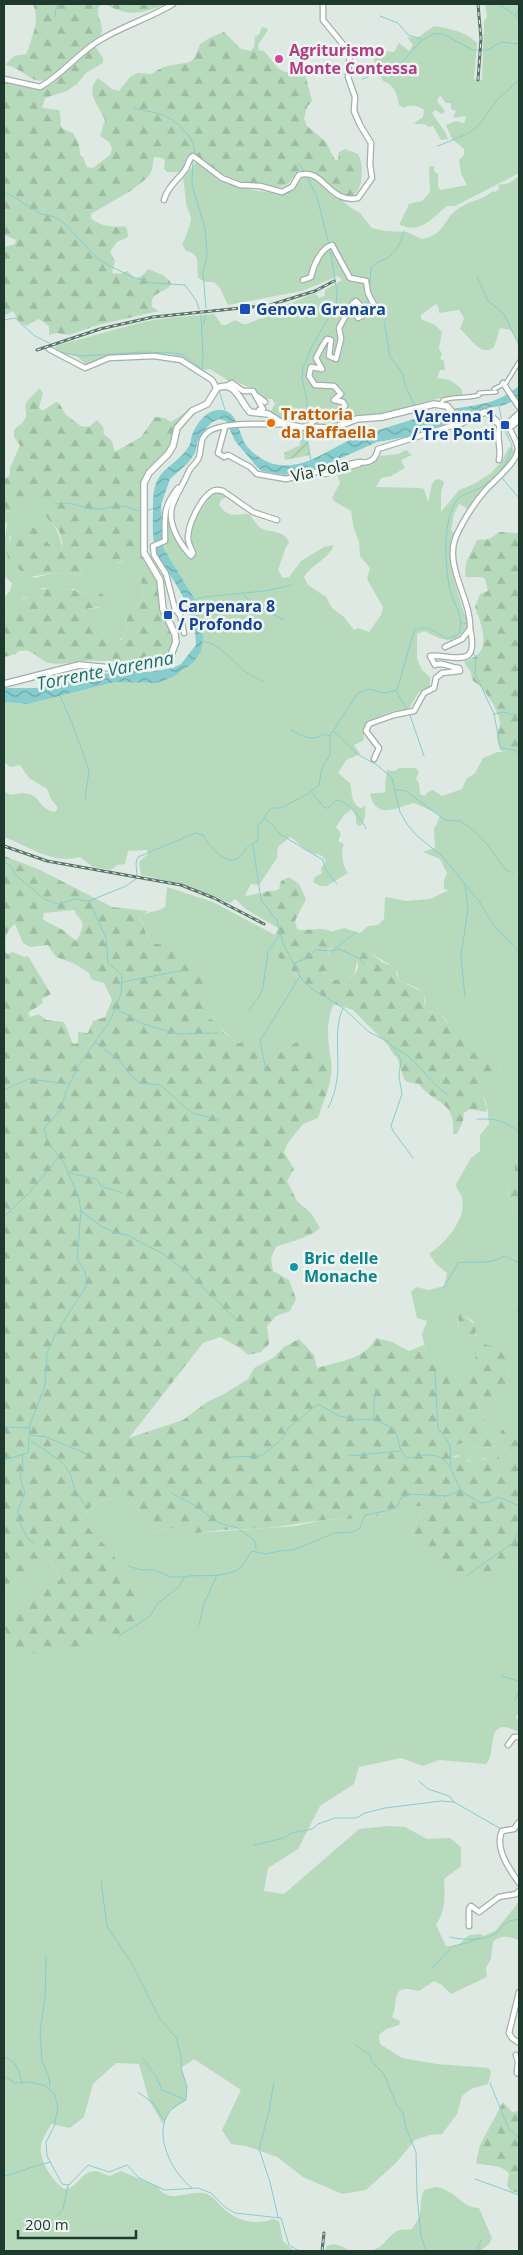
<svg xmlns="http://www.w3.org/2000/svg" width="523" height="2255" font-family="'Open Sans',sans-serif">
<style>
.green{fill:#b8dabc}
.forest{fill:url(#forest-firs);fill-rule:evenodd}
.garden{fill:url(#garden-furrows)}
.water{fill:url(#water-waves)}
.lines{fill:none;stroke-linecap:round;stroke-linejoin:round}
.stream{stroke:#87cdce;stroke-width:1}
.pedestrian-casing{stroke:#a1b1a9;stroke-width:5.5}
.minor-casing{stroke:#a1b1a9;stroke-width:7}
.tertiary-casing{stroke:#a1b1a9;stroke-width:8}
.pedestrian{stroke:#fff;stroke-width:3}
.minor{stroke:#fff;stroke-width:4.5}
.tertiary{stroke:#fff;stroke-width:5.5}
.rail-casing{stroke:#5a756a;stroke-width:3}
.rail{stroke:#eff6f1;stroke-width:1;stroke-dasharray:4;stroke-linecap:butt}
.hotel-dot{fill:#d1479c;stroke:#eff6f1;stroke-width:2}
.transit-dot{fill:#1a4fb4;stroke:#eff6f1;stroke-width:2}
.food-dot{fill:#e8710a;stroke:#eff6f1;stroke-width:2}
.culture-dot{fill:#0f9aa8;stroke:#eff6f1;stroke-width:2}
.labels{text-anchor:middle;dominant-baseline:central;stroke-width:5;stroke-linejoin:round;paint-order:stroke}
.hotel-label{font-size:16px;font-weight:bold;fill:#b23c85;stroke:#eff6f1;text-anchor:start}
.transit-label{font-size:16px;font-weight:bold;fill:#164399;stroke:#eff6f1;text-anchor:start}
.food-label{font-size:16px;font-weight:bold;fill:#c56008;stroke:#eff6f1;text-anchor:start}
.street-label{font-size:16px;fill:#20392f;stroke:#eff6f1}
.culture-label{font-size:16px;font-weight:bold;fill:#0d838f;stroke:#eff6f1;text-anchor:start}
.water-label{font-size:18px;font-style:italic;fill:#1d7072;stroke:#eff6f1}
</style>
<defs>
<pattern id="forest-firs" width="22" height="20" patternUnits="userSpaceOnUse" patternTransform="scale(1.25)"><rect width="22" height="20" fill="#b8dabc"/><path d="M5 1l3.5 6h-7zM16 11l3.5 6h-7z" fill="#9ebca2"/></pattern>
<pattern id="garden-furrows" width="10" height="10" patternUnits="userSpaceOnUse" patternTransform="scale(1.25)"><rect width="10" height="10" fill="#b8dabc"/><path d="M-1 1l2-2M0 10L10 0M9 11l2-2" fill="none" stroke="#9ebca2"/></pattern>
<pattern id="water-waves" width="16" height="10" patternUnits="userSpaceOnUse" patternTransform="scale(1.25)"><rect width="16" height="10" fill="#87cdce"/><path d="M0 5q4-4 8 0t8 0" fill="none" stroke="#6ea7a8"/></pattern>
</defs>
<rect width="100%" height="100%" fill="#dee9e3"/>
<g class="green">
<path d="M485,4H519V173L455,206H447C431,219 421,234 400,225V223L409,204L422,201L430,192L429,167L434,166V171L438,174V187L441,190L467,185L461,173L459,160L464,155V149L452,139L446,125L456,121L464,123L466,118L465,116L453,118L456,111L451,109V103H446L440,95L437,101L445,111L442,114L435,110L432,113L445,132L448,139L441,140L433,126L429,127L424,124H416L414,123L423,117L424,110C418,105 410,104 404,108L399,105C397,94 395,85 383,81L380,74L376,71L374,57L382,51L394,52L399,43L409,51L413,45L407,37L417,38L434,26C451,29 465,31 477,43L474,79L482,80L484,21L487,17Z"/>
<path d="M196,162C206,166 211,176 220,181C232,187 276,196 288,192L301,177L305,175L321,183L350,207L360,213L372,228L385,231L407,232L422,239C448,234 442,217 461,207C472,200 483,200 493,191L495,192L499,189L498,185L509,183L519,176V348L516,338L510,330L500,328L494,347C481,358 470,337 460,329L464,318L459,310L439,313V308L436,304L421,315V319L435,325L442,332L439,348L442,354L440,359L444,361L445,370H440L437,378L450,380L461,388L463,395C412,398 361,432 309,420C295,417 283,430 271,411L275,404L272,399H264C253,386 247,388 234,380L229,381L210,369L205,370C197,366 189,361 180,357C152,347 118,357 90,365L85,364L78,357L57,351L55,346L143,322L167,318L214,314L222,325H226L235,320C238,321 240,323 243,324C248,326 257,318 263,318V310L291,303L315,293L319,298L325,296V290L342,280L338,276L302,291L228,305L220,288L214,282H205L198,278C196,266 202,254 186,251L182,244C185,240 191,223 191,218C190,213 187,208 186,203C185,195 185,188 183,179Z"/>
<path d="M509,447L515,450L511,459L479,494L470,510L459,504L454,514L451,530L455,534C445,554 456,586 462,607C465,614 468,622 467,629C450,646 444,640 424,631L417,634V659L422,670L430,677V687L419,692L408,710L393,711L366,722L363,741L354,745L360,754L346,760L338,773L350,783C352,791 351,805 361,808L365,806C366,813 365,818 362,825L359,826L356,823V817L352,809L344,815L336,827L341,834L338,841L344,844C340,853 343,866 348,873L327,886H320L313,882L315,877L322,873L321,868L326,862C322,852 317,856 309,852C302,849 297,840 290,837L278,847L277,858L259,885L251,884L245,895L247,896L259,893C259,910 273,907 280,924L278,928L247,910L235,899L230,903L185,885L141,875L139,862L148,854L147,850L128,851L125,864L117,865L111,870L93,867L80,857C52,865 29,846 4,837V791L10,795C44,787 34,809 55,812L58,808L51,799L47,789L29,778L20,765L10,767L4,762V702L28,704L115,682L157,683L183,671L203,637L194,598L164,549C171,533 162,516 172,501C165,523 176,538 188,556L193,558L195,556C186,528 197,514 213,493H219L226,497L221,500L219,505C231,520 233,513 249,514L260,528C270,533 286,530 289,543L286,547L278,570L283,578L289,577L301,561L324,547L334,545C329,559 311,565 304,577L308,585L326,597L332,608L344,617L354,630L358,628L369,632L381,615L383,607L367,579L370,568L360,556L359,541L354,529L351,511L334,501L332,498L340,483L337,474L364,465H371L380,456L398,454L406,450L412,455L401,460L405,468L391,476L381,478L376,487L420,488L424,489L428,502L432,484L435,480L440,479L444,482L441,492V512L459,490L474,484L491,473L502,461Z"/>
<path d="M29,495L35,497C44,517 62,527 62,552L59,553L56,551L29,526H19L10,536L8,545L4,547L7,523H4V512L19,510L21,504Z"/>
<path d="M4,547C10,562 19,573 35,578L52,573L78,575L90,561L94,560L104,564L119,563L125,559C137,565 147,588 141,601C138,607 132,610 127,614L126,632L124,639L117,638L100,626L87,623L83,613L85,609L99,608L90,593L83,594L74,589L43,588L29,597L22,598L15,609L4,616L5,596L10,591L12,583L4,576Z"/>
<path d="M498,752H503L519,765V1158L516,1160L514,1176L507,1187V1192L515,1212L519,1214V1430H501L500,1437L491,1436L482,1414C487,1408 497,1405 500,1400C511,1385 512,1362 498,1350C494,1346 485,1347 481,1343C475,1337 474,1328 473,1321L464,1315L457,1319L462,1341L473,1350L476,1356L469,1372L457,1378L443,1366L428,1362L422,1334L427,1321L417,1318L411,1292L416,1287L429,1290L444,1286L447,1273L436,1264L429,1254C445,1244 467,1219 462,1198C461,1192 456,1190 456,1184L471,1158L480,1151V1135L489,1124C488,1118 488,1111 487,1106C485,1094 477,1097 485,1082L497,1078L502,1073L500,1065C485,1056 472,1046 460,1033C453,1025 445,1023 441,1013L432,1014L425,1010C425,1006 426,1001 425,998C422,985 406,986 398,979C398,976 398,973 397,971C395,966 374,956 369,952L357,962L354,975L343,981L326,979L323,976L326,968L334,961L328,955L334,939L330,932L344,928L360,933L368,926L378,925L384,919L385,898L387,897L406,901L430,899L449,890L444,889V880L447,873L440,859L423,852L435,848L434,829L440,817L438,814L414,803C397,807 376,821 370,794L372,793H382L386,791L385,785L387,770L395,771L399,768H416L419,772L416,779L419,783L420,794L425,796L428,792L433,790L442,796L462,789L466,779L475,773L483,758Z"/>
<path d="M167,887L213,902L275,935L277,956L309,988L334,1004C325,1023 328,1040 331,1060L303,1037L282,1052C268,1049 250,1048 238,1042C226,1037 221,1025 210,1019L202,994L212,973L194,966L186,953L176,945C147,947 150,941 140,916C148,911 158,912 165,907Z"/>
<path d="M462,1443C471,1447 489,1450 498,1445L508,1450L511,1457L500,1460L485,1458L475,1463L457,1455L451,1458L448,1453L452,1445Z"/>
<path d="M129,1495L153,1533L169,1528L196,1533L295,1526L323,1520L366,1518L388,1514L409,1507L422,1506L420,1517L411,1531L444,1569L494,1573L519,1562V1713L517,1715L516,1718L519,1721V1732C514,1731 509,1727 504,1727C487,1727 496,1755 486,1764L439,1760L423,1766L401,1758L359,1767L354,1784L320,1806L298,1849L268,1868L264,1891L284,1894L359,1829L388,1826L405,1827L427,1839L450,1838L461,1847V1866L444,1879C445,1897 446,1910 436,1925L446,1946H457L469,1935L480,1934L484,1936L496,1930L518,1903H519V1940C510,1937 501,1934 493,1942L491,1959L486,1968L487,1977L451,1994L442,1985L434,1981L419,1991C388,1983 400,2000 392,2017L400,2021L399,2025L386,2029L379,2035L380,2044L402,2058L437,2064L489,2068L491,2072L488,2084L471,2089L462,2096L457,2114L442,2134L430,2135L415,2140L396,2163L366,2190L342,2194L303,2177L277,2157L246,2146L231,2144L222,2130L241,2090L194,2059L181,2068L187,2086L186,2100L170,2111L163,2124L149,2100L139,2064L116,2063L93,2084L84,2117L70,2128L51,2124C48,2131 42,2138 41,2145C38,2159 53,2183 65,2189C78,2188 81,2171 95,2171C100,2171 104,2175 110,2176L121,2171L158,2187C169,2206 191,2188 207,2194C213,2196 217,2202 221,2206C236,2221 254,2226 273,2219L279,2221L283,2241L294,2251H4V1587L48,1556L61,1580L28,1604L11,1612L72,1649L90,1643L138,1600C121,1565 107,1548 81,1520C95,1498 105,1500 129,1495Z"/>
<path d="M436,2187C455,2189 461,2208 479,2208L492,2238L489,2244L480,2251H324L327,2246C336,2242 340,2246 349,2250C354,2252 363,2251 368,2251C383,2250 386,2237 397,2231C401,2229 407,2230 412,2229C426,2210 417,2207 424,2190Z"/>
</g>
<g class="forest">
<path d="M33,4H101C92,14 106,24 101,35L50,79C29,86 25,68 5,65L14,56L26,54L28,50C33,33 40,21 33,4Z"/>
<path d="M104,4H166C140,14 130,17 104,4Z"/>
<path d="M262,27L267,28L268,30L258,45L259,50L264,51C276,64 278,76 298,71L305,74L312,101L307,107L304,119L307,126L326,142L335,160H338L339,152L345,149L358,154C363,164 362,170 361,181C354,216 327,179 313,173C308,170 303,170 298,171L288,184L281,187L246,183L219,173L191,154L186,157L183,168L179,172H167L164,169L165,161L162,158L154,157L152,170L148,177L132,190L91,214V218C99,226 115,228 125,226L127,229L128,237L117,242L110,252L115,261L112,273L120,274L127,271L136,279L143,275L148,269L163,275L170,281L171,285C163,295 150,290 152,307L159,311L98,325L69,335L57,333L49,335V326L39,319L26,326L18,320L13,311L4,316V247L15,244L16,240L4,235V82L35,89L45,87L95,46L103,58V63L86,73L77,84L67,91L45,98L42,108L59,110C64,126 54,127 73,133L79,144L80,155L83,157L87,167L93,168L110,155L112,149L109,142L100,136L105,120C99,105 84,93 98,78L112,89L119,91L130,77L137,73L151,74L163,67L190,62L195,57L200,44L211,37L224,32L241,49L251,51L254,47L255,37L259,34Z"/>
<path d="M39,388L43,393L39,407L41,410H44L56,402L59,403L66,415L81,426L89,427L97,420L103,427L104,434L112,441L115,452L141,437L155,417L165,418L171,422L189,410L175,427L171,445L165,454L147,471L142,483L141,542L143,553L159,584L174,639L172,650C150,668 110,659 84,661C75,662 54,666 46,662C36,657 32,648 19,651L16,654L4,657V616L15,609L19,600L29,597L33,592C49,586 69,586 83,594C94,593 106,588 106,606L85,609L83,613L87,623L104,627L121,640L124,638L126,632L127,614C130,610 136,609 139,604C149,592 138,566 125,559L112,566C90,562 94,555 78,575L52,573L31,577L22,572L9,560L4,547L9,542L13,530C34,513 44,544 59,553L62,551V541L59,531L38,508L35,497L28,496L21,504L19,510L4,512V480L10,475V468L20,445L14,437V430C17,426 22,425 25,419C28,414 24,409 26,403C29,398 36,393 39,388Z"/>
<path d="M500,532L519,533V765C510,760 498,750 497,739C496,734 500,728 500,723C499,710 484,687 473,681L471,673L464,662C469,659 474,658 478,654C490,642 479,619 475,607L480,594L488,591L485,579L481,577H465L466,563L477,540L489,539Z"/>
<path d="M4,856L38,869L112,907L148,911L140,917C149,941 148,947 176,944L186,953L194,966L212,973L218,983L202,994L210,1019L218,1023L224,1033L239,1043L256,1038L264,1048L282,1052L303,1037L331,1060C334,1080 324,1099 318,1118L303,1124L288,1143L284,1152L294,1169L287,1181L297,1201L311,1213L320,1228C310,1238 290,1241 276,1247L271,1258L273,1271L289,1280L296,1299L290,1311L276,1316L267,1326L269,1344L261,1352L248,1355L240,1348L220,1337L203,1343L129,1438L183,1420L207,1402L224,1394L248,1379L254,1368L273,1358L284,1347L299,1339L314,1355L317,1368C340,1361 364,1360 376,1338L392,1342L409,1351L424,1345L428,1362L443,1366L457,1378L469,1372L476,1356C473,1349 468,1348 463,1342C457,1334 458,1313 459,1303L464,1315L477,1327L475,1335C485,1349 488,1342 498,1349C513,1361 510,1385 501,1400C497,1405 487,1408 482,1414L491,1436L500,1437L501,1430H519V1562L494,1573L474,1574L444,1569L411,1531L420,1517L422,1506L409,1507L388,1514L366,1518L323,1520L269,1528L223,1530L196,1533L169,1528L153,1533L129,1495C106,1500 94,1498 81,1520L112,1553L124,1572L138,1600L135,1623L122,1633L72,1649L46,1655L25,1652L9,1645L4,1623L11,1612L28,1604L61,1579L48,1556L4,1587ZM75,910L76,915C88,922 80,935 76,941L63,930L43,920L44,913ZM15,924L23,943L30,947L48,945L56,957L75,964L89,973L92,980L104,983L112,1000L105,1017L93,1021L88,1033L78,1032V1043L73,1044L64,1022L46,1020L39,1014L30,1017L28,1013L43,1003L42,999L51,994L28,956L24,957L13,952L6,954C5,941 4,932 15,924ZM462,1443C471,1447 489,1450 498,1445L508,1450L511,1457L500,1460L498,1455C487,1456 480,1464 468,1461L465,1455L451,1458L448,1453L452,1446Z"/>
<path d="M289,877L299,884L306,899L295,921L297,929C305,933 334,922 334,939C333,944 328,949 328,955L334,961V964L324,972L323,976L326,979C337,981 356,982 358,966C358,961 357,958 359,953L369,952L382,962L395,967C397,971 396,974 398,979C401,983 418,988 424,993L425,1010L432,1014L441,1013C444,1023 450,1023 457,1029C471,1043 483,1055 500,1065L502,1073L501,1077L485,1082C478,1094 484,1096 487,1108L486,1112L470,1109L464,1113L463,1121L457,1134H453C453,1129 454,1123 452,1118C449,1101 427,1098 419,1084L407,1082L404,1079L397,1057L394,1055L387,1044L353,1010L334,1004L309,988L277,956L275,935L280,924C274,908 261,909 259,899V895C266,889 273,893 279,889L281,881Z"/>
<path d="M519,1158V1214L515,1212C513,1209 507,1192 507,1189C507,1179 518,1177 514,1163Z"/>
<path d="M503,2102L512,2112L519,2111V2193L511,2191L507,2186L509,2174C501,2163 488,2167 476,2163L480,2145Z"/>
</g>
<path class="garden" d="M305,430L310,455L285,460L284,453L300,445V431Z"/>
<path class="water" d="M519,386V399L504,405L484,409L470,417L453,420L444,427L422,434L377,442L319,468L285,475L262,471L257,467L235,441L226,421L219,419L211,423L205,430L198,440L195,453L188,463L170,479L161,505L164,549L194,598L200,622L203,637L201,651L193,663L173,677L157,683L115,682L28,704L4,702V688H40L102,674L135,671L149,672L173,668L181,664L196,645C196,618 185,598 170,575C167,570 162,566 159,560C151,544 153,522 153,504C153,466 174,470 189,446C191,443 191,438 192,435C197,424 205,411 218,410C238,408 238,433 246,445C252,453 261,459 270,463C302,473 327,449 355,438C384,428 415,418 445,411C463,406 483,406 500,398C507,395 513,390 519,386Z"/>
<g class="lines">
<g class="stream">
<path d="M499,4L519,18"/>
<path d="M517,15L519,4"/>
<path d="M55,16L57,4"/>
<path d="M380,16L398,23L408,35L421,39"/>
<path d="M362,79L373,75L388,66L402,62L421,41L433,34H443L473,50H487L501,42L519,44"/>
<path d="M134,108C145,111 159,112 169,118C181,125 197,140 194,155"/>
<path d="M438,146L467,134L478,126L497,100L519,80"/>
<path d="M193,159L192,185L205,228L207,255L203,273L206,308"/>
<path d="M299,164L304,172"/>
<path d="M306,175L317,197L329,245"/>
<path d="M4,193L9,194L41,214L55,217L64,223L99,260L106,264L132,277L153,283L185,285L196,300L199,309"/>
<path d="M477,277L488,301L504,314L519,345"/>
<path d="M368,286L370,285L371,268C375,263 379,262 385,259C396,254 401,242 404,231"/>
<path d="M362,305L368,300L367,295"/>
<path d="M333,314L346,311"/>
<path d="M201,316L203,355L202,370"/>
<path d="M4,320L15,318L35,336L49,343"/>
<path d="M384,321L390,356L402,373L405,385L415,406"/>
<path d="M203,326L206,315"/>
<path d="M58,352L82,356L143,352L173,353L184,355L209,375"/>
<path d="M214,379L218,386"/>
<path d="M219,390L225,410"/>
<path d="M499,405L502,423"/>
<path d="M416,410L418,418"/>
<path d="M307,424V400L302,378L303,369L311,348L336,305L337,292L330,249"/>
<path d="M306,431L311,461"/>
<path d="M502,478L519,498"/>
<path d="M56,504C71,500 80,508 95,509C104,510 114,505 123,506C130,507 134,511 142,511"/>
<path d="M146,511L154,508"/>
<path d="M244,594L250,602L284,620"/>
<path d="M194,600L204,597L265,591L292,585"/>
<path d="M460,622L467,624"/>
<path d="M202,641C220,644 227,656 240,667C248,674 256,678 264,682"/>
<path d="M473,652L476,658L475,673L494,714L501,750"/>
<path d="M396,691L408,711"/>
<path d="M60,696L72,723L89,770L85,799"/>
<path d="M494,714L503,712L519,716"/>
<path d="M410,715L424,756"/>
<path d="M290,729C300,735 312,743 324,734L330,736"/>
<path d="M334,731L357,754L377,765L392,778L400,812L407,824L416,835L441,855L479,901L492,923L519,952"/>
<path d="M502,748L514,750L519,754"/>
<path d="M396,790L406,791L445,820L460,821L471,828L486,843L505,869L513,873"/>
<path d="M312,793L325,808H328L337,800C347,800 363,820 366,829"/>
<path d="M264,818L270,822L280,834L323,860L326,870L337,884"/>
<path d="M253,845L261,900L277,920L283,943L302,980L310,988L343,1008L369,1032L389,1042L399,1056L401,1061L399,1076L402,1094L391,1126L393,1131L413,1158"/>
<path d="M4,862L11,866L15,874L44,899L58,904L75,899L89,901L126,886L137,878L136,863L138,857L196,833L203,835C207,843 225,866 237,859C241,857 242,853 245,850C248,846 253,843 258,840V826L271,808H281L308,794L319,785L322,768L330,755V736L358,693L369,689L385,693L397,690L414,631C426,623 435,632 447,639L458,635C467,619 451,601 449,585C445,561 443,527 454,505C458,495 469,493 478,489C494,481 511,461 512,445L503,427"/>
<path d="M335,949L355,933"/>
<path d="M294,963L308,958L315,950L332,951L339,949L359,958L365,965"/>
<path d="M123,982L184,970"/>
<path d="M465,998L461,956L468,908L465,885"/>
<path d="M115,1008L143,1024L178,1034L218,1033"/>
<path d="M249,1010L259,997L263,987L268,951L280,934"/>
<path d="M95,1042L119,1060L133,1078L141,1083L160,1085L192,1113L218,1120"/>
<path d="M395,1048C417,1058 427,1081 448,1095"/>
<path d="M266,1071L260,1041L300,976"/>
<path d="M4,1090L29,1079L68,1084"/>
<path d="M328,1108C348,1070 329,1040 343,1008"/>
<path d="M477,1119C497,1119 502,1119 519,1132"/>
<path d="M67,1171L77,1175L97,1179L101,1186L122,1193"/>
<path d="M81,1211L101,1226L113,1232L127,1235L163,1254L186,1271L238,1321"/>
<path d="M4,1217L29,1193L59,1157"/>
<path d="M443,1289L458,1263C477,1260 487,1266 505,1256L519,1263"/>
<path d="M517,1311L519,1308"/>
<path d="M435,1372L438,1428L450,1445L451,1467"/>
<path d="M374,1420V1402L376,1388"/>
<path d="M4,1427L30,1428"/>
<path d="M30,1435L46,1437L87,1454"/>
<path d="M31,1441L62,1462L71,1475L74,1488L87,1509"/>
<path d="M22,1454L23,1465L20,1477L25,1493L18,1510V1519L27,1538L34,1543"/>
<path d="M349,1456L400,1451"/>
<path d="M230,1457L261,1456L282,1439L288,1428L318,1404L339,1416L360,1420L373,1419L393,1428L397,1435L400,1448L406,1458C414,1458 421,1455 429,1455C450,1455 452,1475 461,1490C466,1496 474,1497 480,1503L489,1502L499,1497L519,1506"/>
<path d="M4,1460L28,1453L30,1424L45,1386L47,1353L56,1333L87,1285L85,1272L77,1258L81,1211L79,1199L64,1163L47,1141L44,1128L61,1110L66,1091L80,1063L110,1021L121,994L122,975L108,963L106,938L89,901"/>
<path d="M171,1493L194,1505L219,1523L238,1528L254,1540L256,1549"/>
<path d="M128,1566L141,1570H154L171,1577H185"/>
<path d="M466,1576L514,1542L519,1528"/>
<path d="M199,1625L204,1604L217,1575"/>
<path d="M119,1636L150,1616L159,1602L179,1587L184,1578L189,1576C203,1575 229,1578 241,1567C245,1563 248,1556 252,1551L266,1554L279,1551L293,1550L335,1533L353,1532L360,1528L365,1515L390,1510L398,1505L401,1498L409,1494L447,1496L462,1490"/>
<path d="M502,1676L519,1681"/>
<path d="M515,1701L519,1690"/>
<path d="M419,1781L428,1789L449,1796L454,1802"/>
<path d="M514,1831H519"/>
<path d="M254,1845L284,1838L292,1833L312,1829L318,1824L335,1818H356L365,1813L385,1808L441,1801L454,1802L501,1829"/>
<path d="M519,1865V1864"/>
<path d="M101,1881L107,1926L131,1962L159,2017L176,2038L181,2055V2068L187,2086L186,2100C181,2103 173,2107 170,2111C152,2134 172,2173 192,2188"/>
<path d="M450,1937C461,1940 483,1941 493,1935C506,1927 499,1922 519,1919"/>
<path d="M46,1957L45,1999L40,2031L42,2061L49,2077L50,2086"/>
<path d="M432,1968L453,1946L467,1943L478,1938"/>
<path d="M355,2045L370,2055L372,2062L384,2074L396,2104L403,2113L406,2128L416,2152L417,2195L421,2236L426,2251"/>
<path d="M4,2057C17,2060 19,2071 22,2083"/>
<path d="M143,2058L157,2078L162,2090L184,2099"/>
<path d="M4,2078L5,2077L15,2083L30,2082L46,2086L54,2094L58,2106L54,2127L46,2142L47,2156L62,2184L69,2185L88,2165L109,2172L127,2165L139,2178L165,2190L198,2188L211,2193L225,2207L235,2213L281,2218L289,2245L299,2251"/>
<path d="M274,2082L269,2111L259,2149L270,2182L278,2217"/>
<path d="M490,2083L509,2129L519,2138"/>
<path d="M138,2092L153,2103L164,2120"/>
<path d="M4,2176C20,2173 34,2165 51,2162"/>
<path d="M475,2179L519,2195"/>
<path d="M57,2216L63,2209L68,2185"/>
<path d="M477,2251L481,2240"/>
</g>
<g class="pedestrian-casing">
<g id="pedestrian">
<path d="M494,389L506,383L519,362"/>
<path d="M441,404L443,400C456,396 466,399 479,395V393L496,392"/>
</g>
</g>
<g class="minor-casing">
<g id="minor">
<path d="M4,79L40,87C63,74 78,53 100,40C123,26 150,18 173,4"/>
<path d="M164,200C168,186 177,181 185,170C189,165 187,160 193,156L222,178L240,185L260,186L282,192L292,187L299,175C324,167 328,204 358,198L372,178L370,164L371,143L360,125L354,111L355,97L348,77L350,53L323,20V4"/>
<path d="M303,280L311,277C313,266 321,248 332,245L350,278L366,281L368,293L375,307L373,310L358,318L356,315L359,304L356,301L353,303L339,328L341,339L336,359L329,356L331,340L327,339C324,342 318,354 316,358L322,369L311,367L309,376L315,385L334,386L341,394L334,400L343,402L345,406C336,416 312,416 309,427"/>
<path d="M49,349L85,368L109,358L154,356L181,360L212,380L215,385L216,389"/>
<path d="M503,383L519,407"/>
<path d="M226,386L232,383L243,391H253L263,409L259,410"/>
<path d="M257,396L265,402"/>
<path d="M518,417L512,426L519,420"/>
<path d="M225,427L218,453L224,457L228,455L250,467L257,474L286,479L359,462C369,464 376,460 378,449L461,423"/>
<path d="M499,460C502,447 495,437 500,425"/>
<path d="M325,474L359,464"/>
<path d="M178,488C162,508 165,517 165,541L153,546L154,555L166,574L175,609L180,615L184,633"/>
<path d="M277,520L253,512L223,491C219,490 215,489 211,492C200,500 188,524 188,538C188,543 191,548 193,553L191,556C179,543 166,522 173,504C177,493 183,485 188,473C190,467 197,463 199,457C202,447 199,439 208,432C223,421 265,425 284,424"/>
<path d="M445,647L462,639L470,629C472,602 445,567 455,539C461,524 473,505 483,493C491,483 518,462 518,449C517,440 510,432 508,424"/>
<path d="M374,759L379,748L366,731L369,724L394,715L414,711L424,693L434,688L436,678L442,673L460,671L459,668C450,668 444,661 435,665L430,656C453,654 480,671 470,629"/>
<path d="M508,1745L514,1737H519"/>
<path d="M519,1822L514,1829L502,1831C494,1848 510,1870 519,1883"/>
<path d="M469,1926V1909L471,1906L479,1912L499,1897L516,1894L519,1891"/>
<path d="M519,1992L509,2033L512,2038L519,2043"/>
<path d="M516,2055L518,2061L517,2073L519,2074"/>
</g>
</g>
<g class="tertiary-casing">
<path id="tertiary" d="M4,684L79,665L111,668L157,662L171,655L176,642L175,634L163,609L160,580L144,553V483L149,473L168,454L173,446L177,428L192,411L207,404L217,388C236,380 240,402 250,412L268,414L284,424L300,427L333,428L357,419L382,417L434,404L447,406L461,423L485,412L488,413L500,425L508,424L519,414"/>
</g>
<use href="#pedestrian" class="pedestrian"/>
<use href="#minor" class="minor"/>
<use href="#tertiary" class="tertiary"/>
<g class="rail-casing">
<g id="rail">
<path d="M478,4L481,39L478,80"/>
<path d="M37,350L100,329L153,317L270,305L315,291L334,281"/>
<path d="M4,846L47,861L181,885L214,898L264,924"/>
<path d="M322,2251L324,2233"/>
</g>
</g>
<use href="#rail" class="rail"/>
</g>
<circle class="hotel-dot" cx="279" cy="59" r="5"/>
<g class="transit-dot">
<rect x="239" y="303" width="12" height="12" rx="2.5"/>
<rect x="500" y="420" width="10" height="10" rx="2.5"/>
<rect x="163" y="610" width="10" height="10" rx="2.5"/>
</g>
<circle class="food-dot" cx="271" cy="423" r="5"/>
<circle class="culture-dot" cx="294" cy="1267" r="5"/>
<g class="labels">
<g class="hotel-label">
<text x="289" y="50">Agriturismo<tspan x="289" dy="18">Monte Contessa</tspan></text>
</g>
<g class="transit-label">
<text x="256" y="309">Genova Granara</text>
<text x="495" y="416" text-anchor="end">Varenna 1<tspan x="495" dy="18">/ Tre Ponti</tspan></text>
<text x="178" y="606">Carpenara 8<tspan x="178" dy="18">/ Profondo</tspan></text>
</g>
<g class="food-label">
<text x="281" y="414">Trattoria<tspan x="281" dy="18">da Raffaella</tspan></text>
</g>
<g class="street-label">
<text transform="translate(320 470) rotate(-12)">Via Pola</text>
</g>
<g class="culture-label">
<text x="304" y="1258">Bric delle<tspan x="304" dy="18">Monache</tspan></text>
</g>
<g class="water-label">
<text transform="translate(105 670) rotate(-11)">Torrente Varenna</text>
</g>
</g>
<rect width="523" height="2255" fill="none" stroke="#20392f" stroke-width="10"/>
<path d="M18 2230v8h118v-8" fill="none" stroke="#20392f" stroke-width="2.5"/>
<text x="25" y="2230" font-size="15" fill="#20392f" stroke="#eff6f1" stroke-width="4" paint-order="stroke">200 m</text>
</svg>
